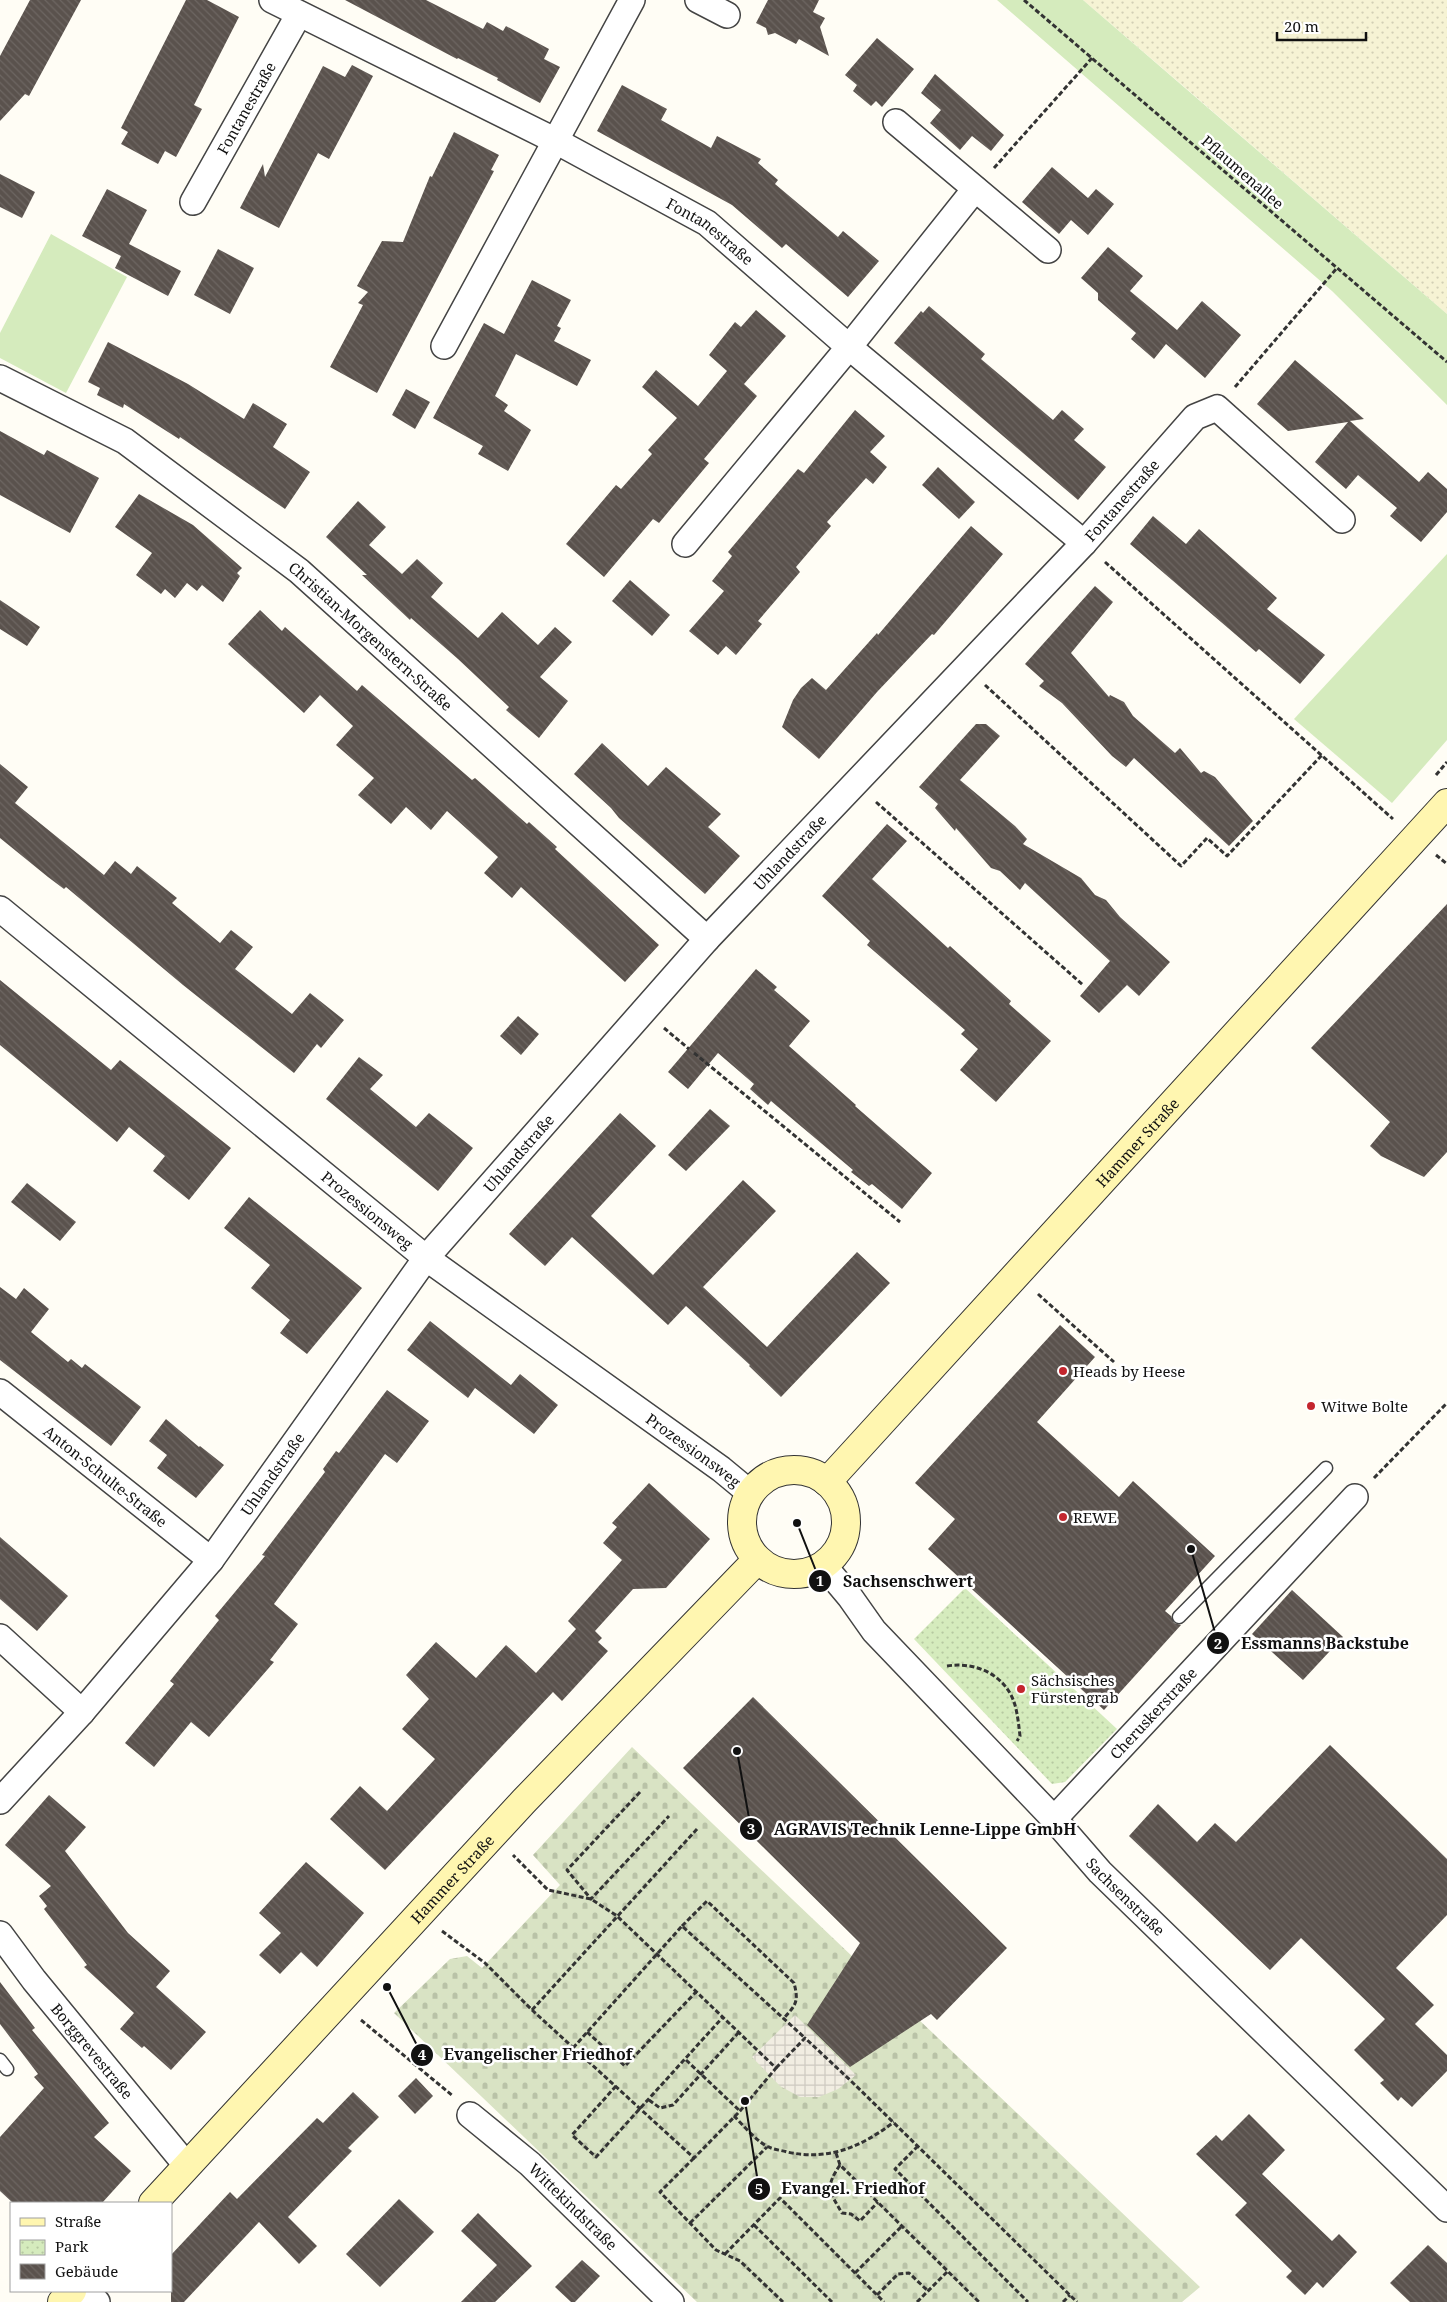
<svg xmlns="http://www.w3.org/2000/svg" width="1447" height="2302" font-family="'Noto Serif',serif">
<style>
.farmland{fill:url(#farmland-dots)}
.grass{fill:#d5ebbd}
.cemetery{fill:url(#cemetery-stones)}
.park{fill:url(#park-dots)}
.plaza{fill:url(#plaza-grid)}
.building{fill:url(#building-back-hatch)}
.lines{fill:none;stroke-linecap:round;stroke-linejoin:round}
.lane-casing{stroke:#444;stroke-width:15}
.street-casing{stroke:#444;stroke-width:28}
.secondary-casing{stroke:#333;stroke-width:30}
.path{stroke:#333;stroke-width:3;stroke-dasharray:5 2.5;stroke-linecap:butt}
.lane{stroke:#fff;stroke-width:12}
.street{stroke:#fff;stroke-width:25}
.secondary{stroke:#fff6b0;stroke-width:28}
.poi-dot{fill:#c4262e;stroke:#fff;stroke-width:2}
.labels{text-anchor:middle;dominant-baseline:central;stroke-width:5;stroke-linejoin:round;paint-order:stroke}
.street-label{font-size:15px;fill:#111;stroke:#fff}
.poi-label{font-size:15px;fill:#111;stroke:#fff;text-anchor:start}
.leader{fill:none;stroke:#111;stroke-width:2}
.callout-dot{fill:#111;stroke:#fff;stroke-width:2}
.mark-label{font-size:15px;text-anchor:middle;font-weight:bold;fill:#fff}
.callout-label{font-size:16px;text-anchor:middle;font-weight:bold;fill:#111;stroke:#fff;stroke-width:5;stroke-linejoin:round;paint-order:stroke}
</style>
<defs>
<pattern id="farmland-dots" width="8" height="8" patternUnits="userSpaceOnUse" patternTransform="scale(1.25)"><rect width="8" height="8" fill="#f6f3d4"/><path d="M2 2h.1M6 6h.1" fill="none" stroke="#d2cfb5" stroke-width="1.8" stroke-linecap="round"/></pattern>
<pattern id="cemetery-stones" width="16" height="16" patternUnits="userSpaceOnUse" patternTransform="scale(1.25)"><rect width="16" height="16" fill="#d9e3c4"/><path d="M2 7V4a2 2 0 0 1 4 0v3zM10 15v-3a2 2 0 0 1 4 0v3z" fill="#b9c2a7"/></pattern>
<pattern id="park-dots" width="8" height="8" patternUnits="userSpaceOnUse" patternTransform="scale(1.25)"><rect width="8" height="8" fill="#d5ebbd"/><path d="M2 2h.1M6 6h.1" fill="none" stroke="#b6c8a1" stroke-width="1.8" stroke-linecap="round"/></pattern>
<pattern id="plaza-grid" width="8" height="8" patternUnits="userSpaceOnUse" patternTransform="scale(1.25)"><rect width="8" height="8" fill="#f1ede2"/><path d="M0 4h8M4 0v8" fill="none" stroke="#cecac1"/></pattern>
<pattern id="building-back-hatch" width="6" height="6" patternUnits="userSpaceOnUse" patternTransform="scale(1.25)"><rect width="6" height="6" fill="#5a524d"/><path d="M-1 5l2 2M0 0l6 6M5-1l2 2" fill="none" stroke="#6d6662"/></pattern>
</defs>
<rect width="100%" height="100%" fill="#fffdf5"/>
<path class="farmland" d="M1083,0H1447V314L1203,103Z"/>
<g class="grass">
<path d="M997,0H1083L1447,314V405L1332,291Z"/>
<path d="M51,234L127,277L66,393L0,358V333Z"/>
<path d="M1447,554V740L1392,803L1294,719Z"/>
</g>
<path class="cemetery" d="M632,1747L1200,2287L1182,2302H697L394,2013L450,1959L467,1956L482,1968L560,1885L533,1855Z"/>
<path class="park" d="M965,1588L1117,1729L1065,1782L1052,1784L914,1639Z"/>
<path class="plaza" d="M795,2015L856,2075L838,2089L819,2097H800L780,2086L752,2057Z"/>
<g class="building">
<path d="M30,0H81L29,96L25,94L0,121V56Z"/>
<path d="M186,0H207L239,17L194,105L202,109L176,157L165,151L158,164L121,144L128,132L121,128Z"/>
<path d="M345,0H426L483,29L487,22L503,31L506,26L549,49L544,59L560,67L540,103L497,80L498,78L458,58L457,59Z"/>
<path d="M768,0H819L813,12L825,18L820,27L829,56L799,39L796,44L775,33L768,35L766,28L756,23Z"/>
<path d="M877,38L914,69L882,107L876,101L871,106L853,91L857,85L845,75Z"/>
<path d="M352,65L373,76L329,159L318,153L279,228L240,208L263,164L265,177L323,66L345,77Z"/>
<path d="M935,74L1004,135L991,151L972,136L960,150L930,123L941,110L921,93Z"/>
<path d="M622,85L667,109L661,120L711,148L717,136L761,159L758,163L778,180L775,184L838,237L843,231L879,261L848,297L786,244L782,248L732,205L597,131Z"/>
<path d="M454,132L499,155L491,170L494,171L377,393L330,367L363,305L358,303L368,292L357,286L382,241L403,242L430,176L432,177Z"/>
<path d="M1052,167L1088,198L1096,189L1114,204L1088,235L1071,220L1059,234L1022,202Z"/>
<path d="M0,174L35,192L22,218L0,207Z"/>
<path d="M107,189L147,210L129,244L181,271L168,296L115,268L121,256L82,236Z"/>
<path d="M1108,247L1143,276L1130,291L1177,330L1202,301L1241,335L1205,378L1166,344L1154,359L1131,339L1136,333L1098,300V293L1081,278Z"/>
<path d="M218,249L254,268L230,314L194,295Z"/>
<path d="M532,280L571,300L557,326L561,328L554,341L591,360L577,386L516,354L495,396L508,405L504,411L531,430L508,471L478,454L483,446L433,418L484,323L504,334Z"/>
<path d="M929,306L985,354L981,359L1053,420L1062,410L1084,429L1074,440L1106,467L1078,500L894,343L921,311L923,313Z"/>
<path d="M756,310L786,336L744,384L757,396L704,459L709,463L659,523L653,519L604,577L566,544L616,485L621,489L652,454L648,450L677,418L642,387L656,370L698,406L727,371L709,355L735,322L741,327Z"/>
<path d="M108,342L188,384L244,419L253,403L287,424L273,447L310,472L285,509L180,437L179,439L124,404L123,408L97,395L100,388L88,382Z"/>
<path d="M1295,360L1364,419L1350,421L1419,482L1428,472L1447,489V512L1421,542L1390,516L1397,508L1358,475L1346,489L1315,462L1348,422L1288,431L1257,404Z"/>
<path d="M406,389L430,402L415,429L392,415Z"/>
<path d="M855,410L885,436L870,452L887,467L873,484L866,478L827,522L831,526L796,567L800,572L758,621L762,624L736,655L726,646L718,655L689,631L724,591L712,581L732,556L728,552L798,469L804,473Z"/>
<path d="M0,431L44,455L47,450L99,478L70,533L0,495Z"/>
<path d="M938,467L975,502L959,519L922,485Z"/>
<path d="M139,494L193,525L242,568L237,573L240,576L223,602L202,585L197,591L187,583L175,598L165,589L161,594L136,575L152,553L115,527Z"/>
<path d="M358,501L386,527L369,545L402,574L417,559L443,583L431,597L478,638L502,612L538,645L555,627L572,642L540,677L568,701L539,738L506,710L509,707L458,659L411,618L410,620L362,575H367L326,537Z"/>
<path d="M1153,516L1186,544L1199,529L1277,598L1267,609L1325,655L1300,684L1259,649L1256,652L1130,544Z"/>
<path d="M971,526L1003,554L934,635L932,634L877,692L819,759L782,727L793,700L801,688L812,678L826,690L877,633L878,635Z"/>
<path d="M630,580L670,615L652,636L612,601Z"/>
<path d="M1095,586L1113,602L1071,653L1109,697L1110,695L1124,702L1133,716L1175,753L1180,748L1201,773L1204,771L1215,777L1253,821L1229,846L1134,758L1126,767L1112,756L1062,703L1039,686L1044,681L1025,664Z"/>
<path d="M0,600L40,627L27,646L0,629Z"/>
<path d="M260,610L282,631L285,627L357,691L362,685L472,780L475,778L527,824L529,822L557,847L555,849L659,945L625,982L521,887L512,898L484,873L498,857L447,811L431,830L406,807L391,824L358,795L374,778L336,745L353,726L320,695L304,713L228,644Z"/>
<path d="M976,724H986L1000,736L960,780L1015,826L1027,839L1023,844L1081,878L1095,895L1106,900L1120,917L1170,962L1139,996L1127,985L1099,1013L1080,996L1110,961L1025,883L1020,890L1000,871L991,868L956,828L955,831L935,808L938,804L919,787Z"/>
<path d="M602,743L648,786L666,767L721,814L708,827L740,856L705,894L619,818L611,808L574,774Z"/>
<path d="M0,764L28,787L15,803L104,875L115,861L131,874L137,866L177,898L172,903L220,943L231,930L253,947L235,969L292,1014L310,993L344,1020L321,1048L317,1044L294,1073L183,985L66,887L64,889L48,877L0,838Z"/>
<path d="M887,824L907,841L872,879L948,948L950,946L1011,1001L1009,1004L1051,1041L996,1102L960,1070L978,1049L961,1034L965,1030L867,945L870,941L822,896Z"/>
<path d="M1447,904V1152L1424,1177L1381,1156L1370,1146L1390,1122L1311,1048Z"/>
<path d="M756,969L777,987L774,990L810,1021L789,1046L856,1105L855,1106L932,1173L902,1209L872,1184L869,1186L851,1172L853,1170L771,1101L768,1105L750,1089L754,1084L718,1053L688,1089L668,1072Z"/>
<path d="M0,980L111,1070L120,1060L231,1148L189,1200L153,1171L165,1156L129,1127L117,1142L0,1045Z"/>
<path d="M518,1016L539,1034L521,1055L500,1036Z"/>
<path d="M359,1057L383,1075L370,1089L416,1127L429,1113L473,1148L438,1191L326,1099Z"/>
<path d="M710,1109L730,1126L686,1171L668,1155Z"/>
<path d="M620,1113L656,1146L591,1216L653,1275L743,1180L776,1211L703,1287L767,1347L857,1252L890,1283L781,1397L749,1366L750,1365L686,1306L668,1325L572,1237L545,1266L509,1234Z"/>
<path d="M27,1183L76,1222L60,1241L11,1202Z"/>
<path d="M249,1197L362,1288L307,1354L280,1333L290,1320L251,1288L270,1265L224,1228Z"/>
<path d="M0,1287L16,1299L24,1288L49,1309L31,1332L68,1362L71,1359L82,1368L85,1364L141,1407L111,1446L0,1360Z"/>
<path d="M430,1321L511,1385L520,1374L558,1405L534,1434L475,1388L468,1398L407,1350Z"/>
<path d="M1060,1325L1095,1357L1037,1422L1119,1497L1133,1481L1215,1556L1165,1611L1171,1616L1174,1623L1181,1625L1104,1710L928,1549L955,1519L915,1483Z"/>
<path d="M387,1390L429,1421L397,1463L385,1454L274,1604L298,1624L270,1660L274,1662L209,1737L191,1722L154,1767L125,1743L174,1684L170,1681L219,1620L215,1616L265,1556L262,1555L325,1472L323,1469L336,1451L339,1453Z"/>
<path d="M166,1419L199,1447L200,1446L224,1465L196,1498L157,1468L167,1455L149,1441Z"/>
<path d="M649,1483L710,1539L666,1588L633,1589L595,1631L602,1638L598,1642L608,1651L562,1701L553,1692L385,1870L330,1819L360,1786L387,1811L435,1759L402,1729L429,1699L406,1675L436,1642L476,1678L506,1645L536,1673L576,1629L568,1621L622,1560L603,1543L617,1527L612,1523Z"/>
<path d="M0,1537L68,1596L37,1631L0,1599Z"/>
<path d="M1292,1590L1343,1637L1303,1680L1252,1634Z"/>
<path d="M753,1697L1007,1948L937,2020L931,2014L850,2067L807,2025L860,1943L683,1768Z"/>
<path d="M1330,1745L1447,1859V1915L1396,1968L1434,2005L1415,2024L1447,2055V2071L1412,2107L1401,2097L1398,2101L1380,2083L1384,2080L1354,2050L1385,2019L1301,1938L1270,1970L1129,1836L1158,1804L1197,1842L1215,1823L1236,1842Z"/>
<path d="M49,1795L86,1827L65,1851L128,1933L170,1971L156,1987L206,2032L171,2070L144,2046L142,2048L120,2029L134,2013L84,1967L87,1965L44,1909L47,1906L39,1896L51,1886L5,1845Z"/>
<path d="M306,1862L364,1913L317,1967L301,1952L280,1974L259,1955L281,1933L259,1913Z"/>
<path d="M0,1982L35,2028L32,2030L109,2123L94,2137L131,2171L102,2203H13L0,2191V2137L44,2088L34,2077L38,2074L0,2024Z"/>
<path d="M416,2078L433,2096L415,2114L398,2096Z"/>
<path d="M353,2092L379,2117L348,2148L352,2151L288,2217L317,2246L299,2264L259,2222L184,2302H171V2255L230,2192L237,2199L317,2118L323,2123Z"/>
<path d="M1249,2114L1285,2150L1262,2174L1332,2241L1339,2234L1357,2252L1323,2288L1317,2282L1305,2295L1286,2277L1292,2271L1235,2215L1247,2203L1196,2154L1216,2135L1222,2141Z"/>
<path d="M399,2199L434,2232L380,2287L346,2254Z"/>
<path d="M478,2213L532,2266L495,2302H461L497,2265L461,2231Z"/>
<path d="M1428,2245L1447,2263V2302H1410L1390,2283Z"/>
<path d="M582,2260L600,2276L575,2302H571L555,2287Z"/>
</g>
<g class="lines">
<g class="lane-casing">
<g id="lane">
<path d="M1179,1617L1326,1468"/>
<path d="M0,2060L7,2069"/>
</g>
</g>
<g class="street-casing">
<g id="street">
<path id="s1" d="M272,0L554,140L707,223L849,347L1084,543"/>
<path d="M698,0L727,15"/>
<path d="M896,122L1048,250"/>
<path id="s2" d="M193,202L299,14"/>
<path d="M444,346L632,0"/>
<path id="s3" d="M0,378L125,441L299,571L707,939"/>
<path d="M685,544L849,347L975,189"/>
<path id="s4" d="M0,909L426,1258L721,1469L750,1493"/>
<path id="s5" d="M0,1392L211,1560"/>
<path id="s6" d="M824,1566L850,1597L874,1631L1054,1819L1100,1872L1447,2209"/>
<path d="M0,1637L82,1712"/>
<path id="s7" d="M0,1801L82,1712L211,1560L426,1258L707,939L1084,543L1195,417L1217,408L1342,520"/>
<path id="s8" d="M1054,1819L1355,1497"/>
<path id="s9" d="M0,1934L34,1980L187,2166"/>
<path id="s10" d="M470,2115L530,2164L671,2302"/>
<path d="M86,2291L97,2302"/>
</g>
</g>
<g class="secondary-casing">
<g id="secondary">
<circle cx="794" cy="1522" r="52"/>
<path id="s11" d="M827,1482L1447,803"/>
<path id="s12" d="M153,2203L524,1801L757,1560"/>
<path d="M62,2302L72,2291"/>
</g>
</g>
<g class="path">
<path d="M1024,0L1447,362"/>
<path d="M994,168L1092,58"/>
<path d="M1235,387L1337,268"/>
<path d="M1105,562L1393,819"/>
<path d="M985,685L1181,866L1207,838L1227,856L1322,755"/>
<path d="M1436,775L1447,762"/>
<path d="M876,802L1083,985"/>
<path d="M1436,855L1447,864"/>
<path d="M664,1028L689,1049"/>
<path d="M694,1053L900,1222"/>
<path d="M1038,1294L1114,1362"/>
<path d="M1374,1478L1447,1403"/>
<path d="M947,1666C978,1661 1009,1677 1016,1709C1018,1718 1019,1727 1020,1736L1017,1741"/>
<path d="M640,1792L567,1870L591,1899L669,1816"/>
<path d="M682,1926L707,1901L794,1983C799,2002 796,2005 783,2019"/>
<path d="M442,1931L485,1963L532,2010L694,2158L740,2111L776,2068L617,1916L591,1899L548,1890L513,1855"/>
<path d="M532,2010L697,1829"/>
<path d="M361,2020L453,2096"/>
<path d="M587,2032L625,2066L696,1992"/>
<path d="M573,2048L682,1926L805,2038"/>
<path d="M686,2060L740,2111"/>
<path d="M776,2068L805,2038L850,2080L1077,2302"/>
<path d="M616,2086L572,2135L596,2157L723,2017"/>
<path d="M649,2100L660,2108L673,2105L739,2032"/>
<path d="M734,2116C743,2125 758,2143 769,2147C774,2150 781,2150 787,2152C829,2161 861,2147 894,2122"/>
<path d="M918,2146L895,2169L1028,2302"/>
<path d="M836,2153L840,2165L979,2302"/>
<path d="M694,2158L660,2192L716,2250L740,2261L783,2302"/>
<path d="M840,2165C825,2187 829,2191 842,2213L851,2214L860,2221L878,2202"/>
<path d="M690,2223L767,2147"/>
<path d="M754,2225L832,2302"/>
<path d="M725,2254L780,2198L884,2302"/>
<path d="M855,2273L902,2226"/>
<path d="M877,2295L898,2274L909,2273L928,2291"/>
<path d="M917,2302L948,2271"/>
<path d="M1063,2302L1070,2295"/>
</g>
<use href="#lane" class="lane"/>
<use href="#street" class="street"/>
<use href="#secondary" class="secondary"/>
</g>
<g class="poi-dot">
<circle cx="1063" cy="1371" r="5"/>
<circle cx="1311" cy="1406" r="5"/>
<circle cx="1063" cy="1517" r="5"/>
<circle cx="1021" cy="1689" r="5"/>
</g>
<g class="labels">
<g class="street-label">
<text stroke="none"><textPath href="#s2" startOffset="108">Fontanestraße</textPath></text>
<text transform="translate(1243 172) rotate(41)">Pflaumenallee</text>
<text stroke="none"><textPath href="#s1" startOffset="496">Fontanestraße</textPath></text>
<text stroke="none"><textPath href="#s7" startOffset="1720">Fontanestraße</textPath></text>
<text stroke="none"><textPath href="#s3" startOffset="454">Christian-Morgenstern-Straße</textPath></text>
<text stroke="none"><textPath href="#s7" startOffset="1236">Uhlandstraße</textPath></text>
<text stroke="none"><textPath href="#s11" startOffset="460">Hammer Straße</textPath></text>
<text stroke="none"><textPath href="#s7" startOffset="831">Uhlandstraße</textPath></text>
<text stroke="none"><textPath href="#s4" startOffset="475">Prozessionsweg</textPath></text>
<text stroke="none"><textPath href="#s4" startOffset="880">Prozessionsweg</textPath></text>
<text stroke="none"><textPath href="#s7" startOffset="426">Uhlandstraße</textPath></text>
<text stroke="none"><textPath href="#s5" startOffset="135">Anton-Schulte-Straße</textPath></text>
<text stroke="none"><textPath href="#s8" startOffset="145">Cheruskerstraße</textPath></text>
<text stroke="none"><textPath href="#s12" startOffset="441">Hammer Straße</textPath></text>
<text stroke="none"><textPath href="#s6" startOffset="448">Sachsenstraße</textPath></text>
<text stroke="none"><textPath href="#s9" startOffset="149">Borggrevestraße</textPath></text>
<text stroke="none"><textPath href="#s10" startOffset="138">Wittekindstraße</textPath></text>
</g>
<g class="poi-label">
<text x="1073" y="1371">Heads by Heese</text>
<text x="1321" y="1406">Witwe Bolte</text>
<text x="1073" y="1517">REWE</text>
<text x="1031" y="1680">Sächsisches<tspan x="1031" dy="17">Fürstengrab</tspan></text>
</g>
</g>
<path class="leader" d="M797 1523L820 1581M1191 1549L1218 1643M737 1751L751 1829M387 1987L422 2055M745 2101L759 2189"/>
<g class="callout-dot">
<circle cx="797" cy="1523" r="5"/>
<circle cx="1191" cy="1549" r="5"/>
<circle cx="737" cy="1751" r="5"/>
<circle cx="387" cy="1987" r="5"/>
<circle cx="745" cy="2101" r="5"/>
<circle cx="820" cy="1581" r="12"/>
<circle cx="1218" cy="1643" r="12"/>
<circle cx="751" cy="1829" r="12"/>
<circle cx="422" cy="2055" r="12"/>
<circle cx="759" cy="2189" r="12"/>
</g>
<g class="mark-label">
<text x="820" y="1586">1</text>
<text x="1218" y="1649">2</text>
<text x="751" y="1834">3</text>
<text x="422" y="2060">4</text>
<text x="759" y="2194">5</text>
</g>
<g class="callout-label">
<text x="908" y="1587">Sachsenschwert</text>
<text x="1325" y="1649">Essmanns Backstube</text>
<text x="925" y="1835">AGRAVIS Technik Lenne-Lippe GmbH</text>
<text x="538" y="2060">Evangelischer Friedhof</text>
<text x="853" y="2194">Evangel. Friedhof</text>
</g>
<rect x="10" y="2202" width="162" height="90" fill="#ffffff" stroke="#a0a0a0"/>
<rect x="20" y="2218" width="25" height="8" fill="#fff6b0" stroke="#a0a0a0"/>
<text x="55" y="2227" font-size="15" fill="#111111">Straße</text>
<rect x="20" y="2240" width="25" height="15" fill="url(#park-dots)" stroke="#a0a0a0"/>
<text x="55" y="2252" font-size="15" fill="#111111">Park</text>
<rect x="20" y="2264" width="25" height="15" fill="url(#building-back-hatch)" stroke="#a0a0a0"/>
<text x="55" y="2277" font-size="15" fill="#111111">Gebäude</text>
<path d="M1277 32v8h89v-8" fill="none" stroke="#111111" stroke-width="2.5"/>
<text x="1284" y="32" font-size="15" fill="#111111" stroke="#ffffff" stroke-width="4" paint-order="stroke">20 m</text>
</svg>
